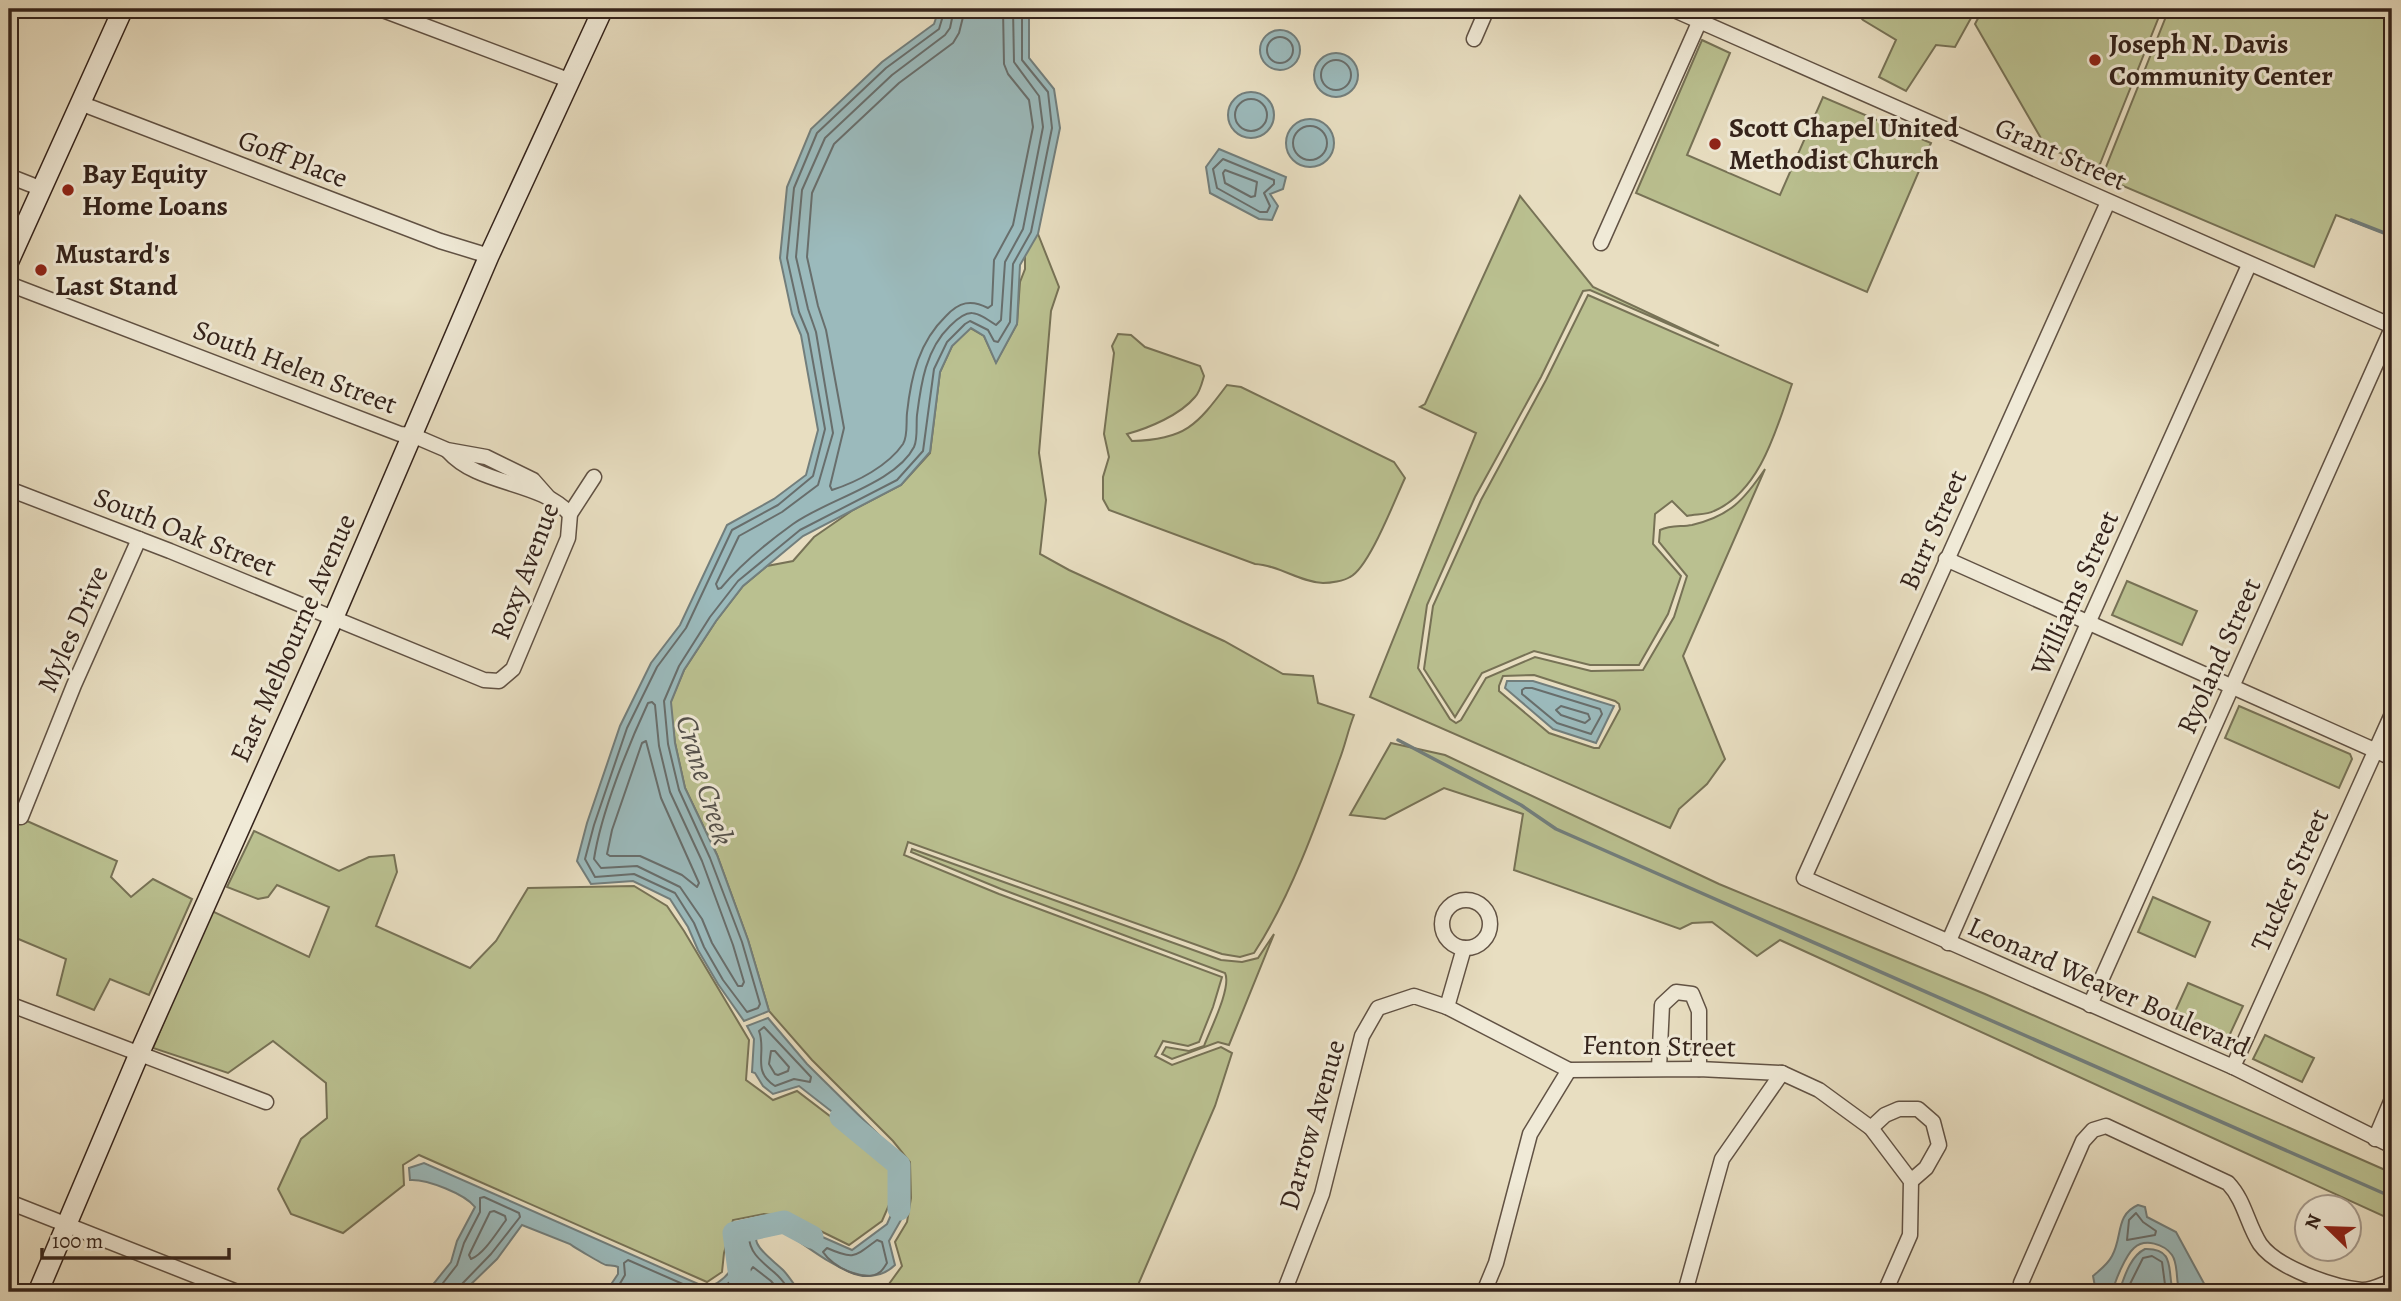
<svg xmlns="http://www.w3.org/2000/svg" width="2401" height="1301" font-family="Alegreya,serif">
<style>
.green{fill:#bac090;stroke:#777256;stroke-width:2;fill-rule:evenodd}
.water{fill:#9bbabc;stroke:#727e7c;stroke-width:2}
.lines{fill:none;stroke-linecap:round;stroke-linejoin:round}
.shore{stroke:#686e6c;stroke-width:2}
.stream{stroke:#727e7c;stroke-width:3.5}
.river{stroke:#9bbabc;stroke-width:23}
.street-casing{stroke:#615244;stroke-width:17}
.secondary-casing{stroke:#34231b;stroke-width:22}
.street{stroke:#f0ead7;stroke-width:14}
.secondary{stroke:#f0ead7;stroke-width:19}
.poi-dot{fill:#8f2418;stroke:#f0ead7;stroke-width:2.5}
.labels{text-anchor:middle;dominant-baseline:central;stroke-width:6;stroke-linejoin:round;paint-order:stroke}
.poi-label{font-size:28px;font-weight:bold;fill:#34231b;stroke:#f0ead7;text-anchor:start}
.street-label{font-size:28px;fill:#34231b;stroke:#f0ead7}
.water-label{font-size:30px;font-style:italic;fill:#53504b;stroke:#f0ead7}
</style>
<rect width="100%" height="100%" fill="#e8dec1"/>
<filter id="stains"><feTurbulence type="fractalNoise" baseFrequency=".00286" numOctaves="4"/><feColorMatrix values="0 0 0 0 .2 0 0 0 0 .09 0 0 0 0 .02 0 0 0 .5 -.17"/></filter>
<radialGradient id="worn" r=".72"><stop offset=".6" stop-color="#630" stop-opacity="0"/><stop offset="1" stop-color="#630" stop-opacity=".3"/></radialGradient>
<g class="green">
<path d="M1853,9H1976L1955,47L1936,45L1906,91L1879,77L1896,40L1863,20Z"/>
<path d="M1983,9H2162L2098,169L2046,147L1975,24Z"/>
<path d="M2169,9H2392V236L2336,215L2314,267L2102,177Z"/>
<path d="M1702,40L1730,53L1687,155L1780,195L1823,97L1931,143L1867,292L1636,193Z"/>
<path d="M1520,196L1593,287L1719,346L1590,290L1583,291L1541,377L1475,497L1427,605L1418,668L1450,719L1456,723L1461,720L1486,678L1535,657L1591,671L1643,670L1674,617L1687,576L1659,542L1660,530C1671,525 1681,527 1692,525C1730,516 1744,500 1765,469L1683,656L1725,759L1707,784L1679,809L1670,828L1370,697L1476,433L1420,407L1425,404ZM1534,675L1615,701L1619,704L1620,709L1599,748H1594L1549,733L1499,691V686L1503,676Z"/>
<path d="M1029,232L1038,234L1059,287L1051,311L1039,453L1046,500L1040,554L1069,570L1224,641L1283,674L1313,676L1318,703L1354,715C1348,730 1345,746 1339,761C1317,823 1290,898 1254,953L1240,957L1222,954L908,842L904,855L999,894L1222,977L1213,1007L1199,1042L1188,1046L1163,1041L1155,1056L1172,1065L1221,1047L1232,1053L1215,1106L1135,1292H909L889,1284L902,1266L895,1242L907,1222L911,1198L910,1162L893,1141L812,1060L769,1011L748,940L717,855L685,788L675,743L670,703L684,670L716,621L743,586L767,566L793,561L814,537L853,510L901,485L930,453L940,372L952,346L970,328L984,336L996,362L1017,324L1020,282L1025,269V246Z"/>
<path d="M1588,295L1792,384C1777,427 1761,491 1714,511C1707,515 1696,514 1687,516L1672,501L1655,514L1653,544L1681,576L1668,614L1639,665H1590L1534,651L1482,673L1455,717L1424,669L1433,606L1481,500L1546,380Z"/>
<path d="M1118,334L1131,335L1145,347L1200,366L1204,376C1202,383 1200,392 1195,397C1180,415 1149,428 1127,434L1132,441C1185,440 1197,425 1227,385L1241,387L1394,462L1405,478C1395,499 1369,568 1350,577C1344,581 1330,583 1323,583C1299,582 1279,565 1255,564L1109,510L1103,499V477L1109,457L1104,434L1114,353L1112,346Z"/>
<path d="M2127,581L2197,611L2182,645L2112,615Z"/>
<path d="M2239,706L2350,754L2352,759L2339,788L2225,738Z"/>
<path d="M1391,743L1445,755L1719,884L1985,994L2392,1173V1220L1780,940L1757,956L1712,922L1692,923L1680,929L1514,870L1523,814L1444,788L1385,819L1350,815Z"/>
<path d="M9,813L117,861L111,877L131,897L153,879L192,899L149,995L110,979L94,1010L57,995L66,959L9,935Z"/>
<path d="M254,831L339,871L369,857L394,855L397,872L376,926L470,968L496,941L528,888L634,886L667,906L684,931L749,1040L746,1080L773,1100L797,1091L894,1165L892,1198L882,1221L849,1245L794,1218L764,1214L733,1220L724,1253L722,1272L707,1282L419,1155L403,1165L404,1185L343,1233L291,1214L278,1189L301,1139L327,1118L326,1083L273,1041L228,1073L153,1048L210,910L309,957L329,907L277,885L268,897L258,899L227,887Z"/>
<path d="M912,849L1221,960L1242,962L1258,958L1274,934L1229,1045L1218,1042L1172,1059L1162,1054L1166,1047L1189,1051L1204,1046C1210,1030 1232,987 1225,973L1001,889L911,852Z"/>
<path d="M2153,897L2210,922L2195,957L2138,932Z"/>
<path d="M2188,983L2243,1006L2224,1047L2170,1023Z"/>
<path d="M2265,1035L2314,1058L2302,1082L2253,1059Z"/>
</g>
<g class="water">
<path d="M939,9H1029V58L1054,89L1060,128L1038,234L1020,265L1017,324L996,363L984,336L971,328L952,346L940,372L930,452L901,485L803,536L743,586L716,621L684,670L671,702L675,743L685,788L717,855L748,940L769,1011L744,1021L718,984L698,950L688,927L670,899L633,881L591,884L577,861L587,823L620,726L651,663L680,625L727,525L774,499L806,475L818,430L801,335L792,314L780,258L787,187L811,129L882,62L934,24Z"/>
<circle cx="1280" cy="50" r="20"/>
<circle cx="1336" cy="75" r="22"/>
<circle cx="1251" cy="115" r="23"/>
<circle cx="1310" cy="143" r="24"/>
<path d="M1219,149L1286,177L1283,189L1270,194L1278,206L1272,220L1259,219L1210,193L1206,167Z"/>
<path d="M1507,681H1533L1614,706L1596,743L1553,729L1505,688Z"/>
<path d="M768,1018L807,1064L889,1145L904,1164L905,1197L901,1220L889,1241L895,1265C858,1301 805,1237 768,1224C739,1239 770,1257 783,1270C789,1276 794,1285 800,1292H606L618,1274V1267C614,1265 610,1266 606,1265C604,1265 572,1246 570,1244L522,1225L497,1259L463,1292H427L451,1262L457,1241L475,1207C465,1194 427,1179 410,1180L409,1168L424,1163L705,1287C718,1286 727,1276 734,1266L731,1250L738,1225L765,1220L793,1224L852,1250L887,1224L898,1199L899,1164L799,1086L773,1094L763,1086L755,1073L752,1072L754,1039L747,1026Z"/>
<path d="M2138,1205L2145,1207L2147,1217L2176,1232L2207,1289L2213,1292H2180C2175,1281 2179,1265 2172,1255C2164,1244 2145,1238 2134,1248C2126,1255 2114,1282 2113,1292H2096L2093,1276C2100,1270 2108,1264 2112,1256C2123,1236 2115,1215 2138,1205Z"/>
<path d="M2145,1249C2176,1248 2167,1271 2173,1292H2119C2124,1278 2130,1256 2145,1249Z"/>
</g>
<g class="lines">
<g class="shore">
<path d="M945,9L939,29L886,68L817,133L794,188L787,258L799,312L808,334L825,429L813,476L778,505L732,530L686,628L657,667L627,728L594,825L585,859L595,877L634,874L675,893L694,923L704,947L723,980L747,1012L758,1008L760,1004L742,942L710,858L679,790L668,744L664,701L679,666L710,617L738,581L800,530L897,480L923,451L934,369L947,342L965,324L970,321L988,330L994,341L998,342L1010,322L1013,264L1031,232L1052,128L1048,92L1022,60V9"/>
<path d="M954,9L950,28L945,35L892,75L825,138L802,190L796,257L808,309L816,332L833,433L818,485L782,512L739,536L716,584L718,589L721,588C741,564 768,542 793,524C826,500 896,483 914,447C918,439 916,424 917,415C921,383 926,349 950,326C969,307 975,311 996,325L1001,320L1005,262L1023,229L1043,127L1039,96L1014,62L1013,9"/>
<path d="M965,9L959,33L953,43L899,83L834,144L812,193L807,257L818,306L826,330L844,428L830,486L832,490C857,482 888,466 903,444C908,436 906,422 907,413C911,376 919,342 946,316C959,302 971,299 988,308L992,305L994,260L1013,225L1033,127L1029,100L1008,74L1004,64L1003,9"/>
<circle cx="1280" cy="50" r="13"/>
<circle cx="1336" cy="75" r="15"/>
<circle cx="1251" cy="115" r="16"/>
<circle cx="1310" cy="143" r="17"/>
<path d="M1223,159L1274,180V184L1264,193L1270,206L1267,212H1260L1217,188L1213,169Z"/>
<path d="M1225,170L1257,182L1255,196L1251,197L1225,183L1223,173Z"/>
<path d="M1525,688H1532L1600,709L1602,714L1591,734L1557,723L1522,694V690Z"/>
<path d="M652,702L655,705L659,746L670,792L702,861L733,945L744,982L742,986H738L712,943L702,919L680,887L637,866L601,868L594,859C601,813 628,746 648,703Z"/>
<path d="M1561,706L1588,714L1590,719L1585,723L1561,715L1556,710Z"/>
<path d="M646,741L661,798L699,883L697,887L682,875L640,856H610L607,854L612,830L642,743Z"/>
<path d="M764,1027L811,1077L810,1082L794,1079L775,1086C751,1071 767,1052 759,1031Z"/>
<path d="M771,1051H775L789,1067L788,1071L778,1075L775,1074L769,1064Z"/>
<path d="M494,1211L505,1216L506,1220C497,1232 484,1254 471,1259L469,1255L490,1212Z"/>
<path d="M2136,1213L2143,1222L2156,1231L2155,1235L2127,1240L2129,1220Z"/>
<path d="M877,1240L882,1242L887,1263C885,1266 883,1270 880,1272C864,1284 832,1266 823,1252L827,1248C854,1260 854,1257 877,1240Z"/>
<path d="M436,1292L457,1265L464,1243L480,1212V1198L484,1197L519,1213L520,1217L491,1254L461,1285L459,1292"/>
<path d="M615,1292L625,1275L624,1263L628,1260L701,1292"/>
<path d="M715,1292L730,1282L740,1270L738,1250L742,1236L745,1235L749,1236C749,1254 764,1263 776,1274C782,1279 786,1286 791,1292"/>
<path d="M731,1292L738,1287L753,1267L771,1281L780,1292"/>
<path d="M2126,1292L2143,1258L2152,1256L2162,1262L2166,1292"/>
</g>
<g class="stream">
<path d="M2351,220L2392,236"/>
<path d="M1398,740L1521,805L1556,829L2392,1197"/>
</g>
<g class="river">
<path d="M841,1117L899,1165V1209"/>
<path d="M742,1292L734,1233L784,1222L812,1237"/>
</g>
<g class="street-casing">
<g id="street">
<path d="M380,9L571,81"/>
<path d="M1672,9L2392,326"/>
<path d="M1474,39L1487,9"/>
<path d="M80,103L440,241L489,256"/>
<path d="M9,176L42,189"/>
<path d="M2108,202L1804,878L2233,1067L2392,1146"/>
<path d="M1601,243L1705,9"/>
<path d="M9,284L400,434L412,435L447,450L486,457L533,480L548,497"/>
<path d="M448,451C479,486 539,480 570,514"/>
<path d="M9,489L170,551L484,680L499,681L513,669L568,538L570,514L594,477"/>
<path d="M1946,559L2392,758"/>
<path d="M21,817L74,685L139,539"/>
<circle cx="1466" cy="924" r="24"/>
<path d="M1948,943L2089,621L2249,265"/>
<path d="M9,1004L266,1102"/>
<path d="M2090,1005L2392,328"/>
<path d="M1447,1007L1464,948"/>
<path d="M2233,1067L2392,714"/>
<path d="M1659,1068L1662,1005L1676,992L1692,994L1699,1011V1069"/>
<path d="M1871,1128L1885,1115L1899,1109H1918L1933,1122L1939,1145L1926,1168L1911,1181"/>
<path d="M2375,1139L2392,1099"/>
<path d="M9,1202L237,1292"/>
<path d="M1284,1292L1322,1194L1362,1036L1378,1008L1414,996L1447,1007L1569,1070L1699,1069L1782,1073L1819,1090L1871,1128L1911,1181L1910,1235L1885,1292"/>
<path d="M1484,1292L1496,1263L1530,1134L1569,1070"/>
<path d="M1685,1292L1722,1159L1782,1073"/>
<path d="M2020,1292L2021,1283L2083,1141L2093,1130L2106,1126L2228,1183C2245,1201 2247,1224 2260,1244C2277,1268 2333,1287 2361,1290C2371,1291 2383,1284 2392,1281"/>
</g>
</g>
<g class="secondary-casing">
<g id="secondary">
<path d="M9,261L123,9"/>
<path d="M38,1292L139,1054L334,617L489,256L603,9"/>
</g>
</g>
<use href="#street" class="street"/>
<use href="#secondary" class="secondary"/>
</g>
<g class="poi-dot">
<circle cx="2095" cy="60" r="7"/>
<circle cx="1715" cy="144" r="7"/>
<circle cx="68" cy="190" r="7"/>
<circle cx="41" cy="270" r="7"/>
</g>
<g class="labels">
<g class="poi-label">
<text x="2109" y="44">Joseph N. Davis<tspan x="2109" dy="32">Community Center</tspan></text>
<text x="1729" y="128">Scott Chapel United<tspan x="1729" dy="32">Methodist Church</tspan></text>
<text x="82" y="174">Bay Equity<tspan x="82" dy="32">Home Loans</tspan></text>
<text x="55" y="254">Mustard's<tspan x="55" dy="32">Last Stand</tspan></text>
</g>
<g class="street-label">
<text transform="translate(2061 154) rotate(24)">Grant Street</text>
<text transform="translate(293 159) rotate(21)">Goff Place</text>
<text transform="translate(295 367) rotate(21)">South Helen Street</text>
<text transform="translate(1933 530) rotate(-66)">Burr Street</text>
<text transform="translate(185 532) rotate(22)">South Oak Street</text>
<text transform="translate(525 571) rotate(-69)">Roxy Avenue</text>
<text transform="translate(2075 593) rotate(-66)">Williams Street</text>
<text transform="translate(73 629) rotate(-66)">Myles Drive</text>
<text transform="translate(293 638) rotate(-66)">East Melbourne Avenue</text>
<text transform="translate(2219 656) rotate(-66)">Ryoland Street</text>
<text transform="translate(2290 880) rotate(-66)">Tucker Street</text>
<text transform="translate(2109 987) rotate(24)">Leonard Weaver Boulevard</text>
<text transform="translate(1659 1046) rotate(1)">Fenton Street</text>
<text transform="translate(1312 1125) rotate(-74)">Darrow Avenue</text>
</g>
<g class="water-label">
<text transform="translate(705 780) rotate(73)">Crane Creek</text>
</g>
</g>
<rect width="2401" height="1301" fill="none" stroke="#e8dec1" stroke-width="35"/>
<rect x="10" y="10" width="2380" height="1280" fill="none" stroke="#34231b" stroke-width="3.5"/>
<rect x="18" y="18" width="2366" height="1266" fill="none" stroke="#34231b" stroke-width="2"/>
<g transform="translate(2328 1228) rotate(293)"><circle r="33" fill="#f0ead7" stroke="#a59a8c" stroke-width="2"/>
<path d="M0-5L12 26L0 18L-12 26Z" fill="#8f2418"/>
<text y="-10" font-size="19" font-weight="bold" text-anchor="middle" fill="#34231b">N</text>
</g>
<path d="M42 1248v10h187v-10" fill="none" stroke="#34231b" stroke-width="3.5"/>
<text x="52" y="1248" font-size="21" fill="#34231b" stroke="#f0ead7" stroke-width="5" paint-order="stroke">100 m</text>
<rect width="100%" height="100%" filter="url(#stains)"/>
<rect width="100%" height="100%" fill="url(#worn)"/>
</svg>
